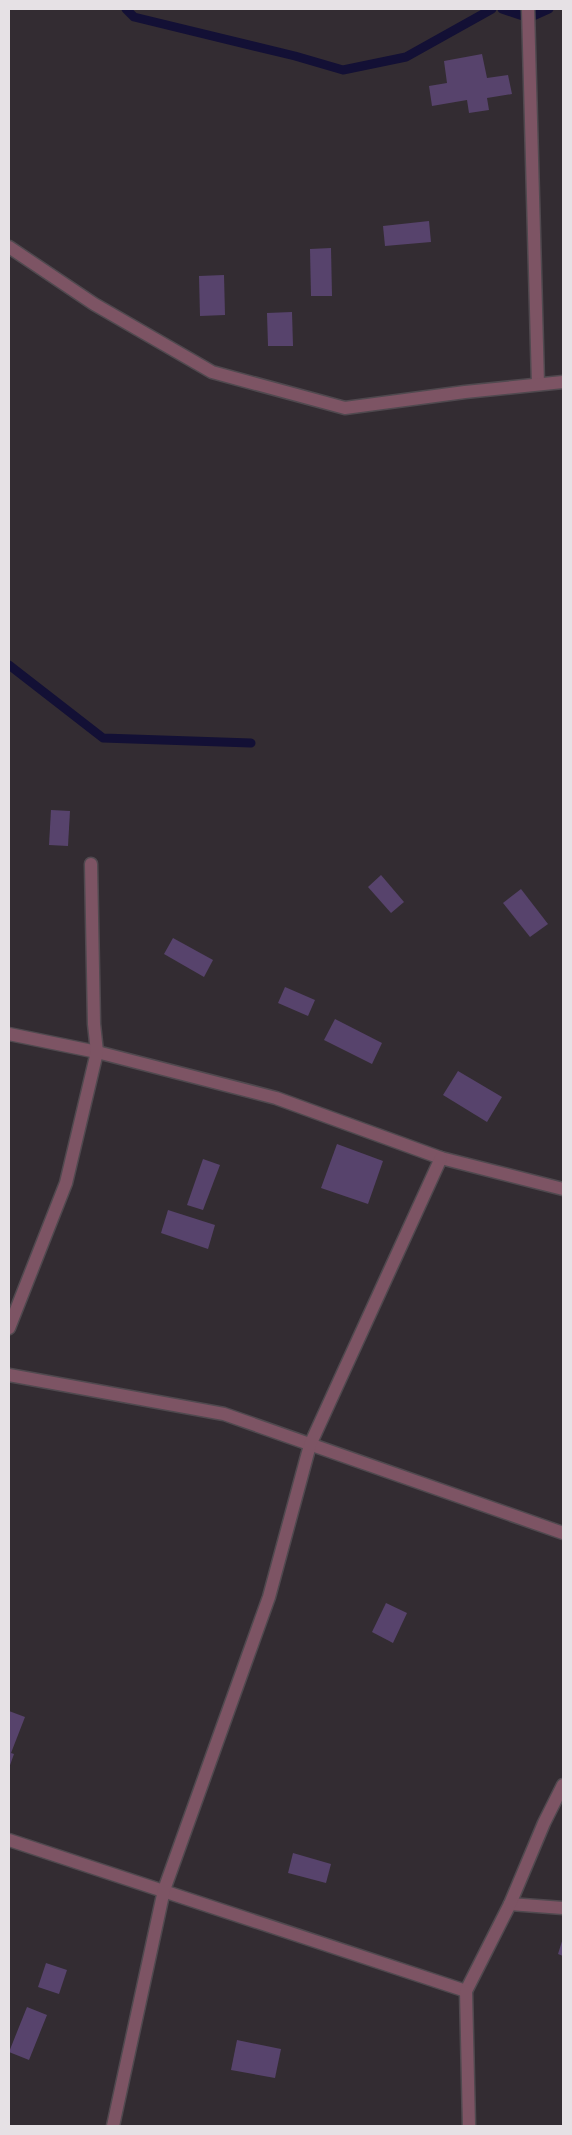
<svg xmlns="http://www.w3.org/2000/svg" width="572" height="2135" font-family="'Crimson Pro',serif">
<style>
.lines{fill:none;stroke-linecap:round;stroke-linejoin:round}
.stream{stroke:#131035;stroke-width:9}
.building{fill:#57436c}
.minor-casing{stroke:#50494f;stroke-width:15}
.minor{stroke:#7d5464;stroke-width:12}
</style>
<rect width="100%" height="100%" fill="#332c32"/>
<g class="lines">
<g class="stream">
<path d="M126,9L134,17L295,56L343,70L406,57L492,9"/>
<path d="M502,9L529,18L549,9"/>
<path d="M9,665L103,738L251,743"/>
</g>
</g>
<g class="building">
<path d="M482,54L487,78L508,75L512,94L487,98L489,110L469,113L467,100L432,106L429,86L447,83L444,61Z"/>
<path d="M429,221L431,242L385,246L383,226Z"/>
<path d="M331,248L332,296H311L310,249Z"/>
<path d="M224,275L225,315L200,316L199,276Z"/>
<path d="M292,312L293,346H268L267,313Z"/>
<path d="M51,810L70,811L68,846L49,845Z"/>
<path d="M381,875L404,902L391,913L368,887Z"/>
<path d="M521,889L548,924L530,937L503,903Z"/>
<path d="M173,938L213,960L204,977L164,954Z"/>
<path d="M285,987L315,1000L308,1016L278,1003Z"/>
<path d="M335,1019L382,1043L372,1064L324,1040Z"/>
<path d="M458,1071L502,1097L487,1122L443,1095Z"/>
<path d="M337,1144L383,1161L368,1204L321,1188Z"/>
<path d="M203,1159L220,1165L203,1210L187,1205Z"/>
<path d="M168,1210L215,1225L208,1249L161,1233Z"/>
<path d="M386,1603L407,1613L393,1643L372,1632Z"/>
<path d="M9,1711L25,1717L11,1753L14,1754L9,1768Z"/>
<path d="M293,1853L331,1864L326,1883L288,1873Z"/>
<path d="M563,1938V1956L558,1954Z"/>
<path d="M46,1963L67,1970L59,1994L38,1987Z"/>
<path d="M27,2007L47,2015L29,2060L9,2052Z"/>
<path d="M237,2040L281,2049L275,2078L231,2070Z"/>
</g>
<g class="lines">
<g class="minor-casing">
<g id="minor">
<path d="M528,9L538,384"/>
<path d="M9,247L94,304L212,372L345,408L465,392L563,382"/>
<path d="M9,1034L97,1052L276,1098L441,1158L563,1189"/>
<path d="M9,1328L66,1183L97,1052L94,1024L91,864"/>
<path d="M9,1375L224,1414L563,1533"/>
<path d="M9,1840L466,1991"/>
<path d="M510,1904L563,1908"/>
<path d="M113,2126L164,1890L269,1597L310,1445L441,1158"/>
<path d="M469,2126L466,1991L510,1904L544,1823L563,1785"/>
</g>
</g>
<use href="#minor" class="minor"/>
</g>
<rect width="572" height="2135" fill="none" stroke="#e6e1e5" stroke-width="20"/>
</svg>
